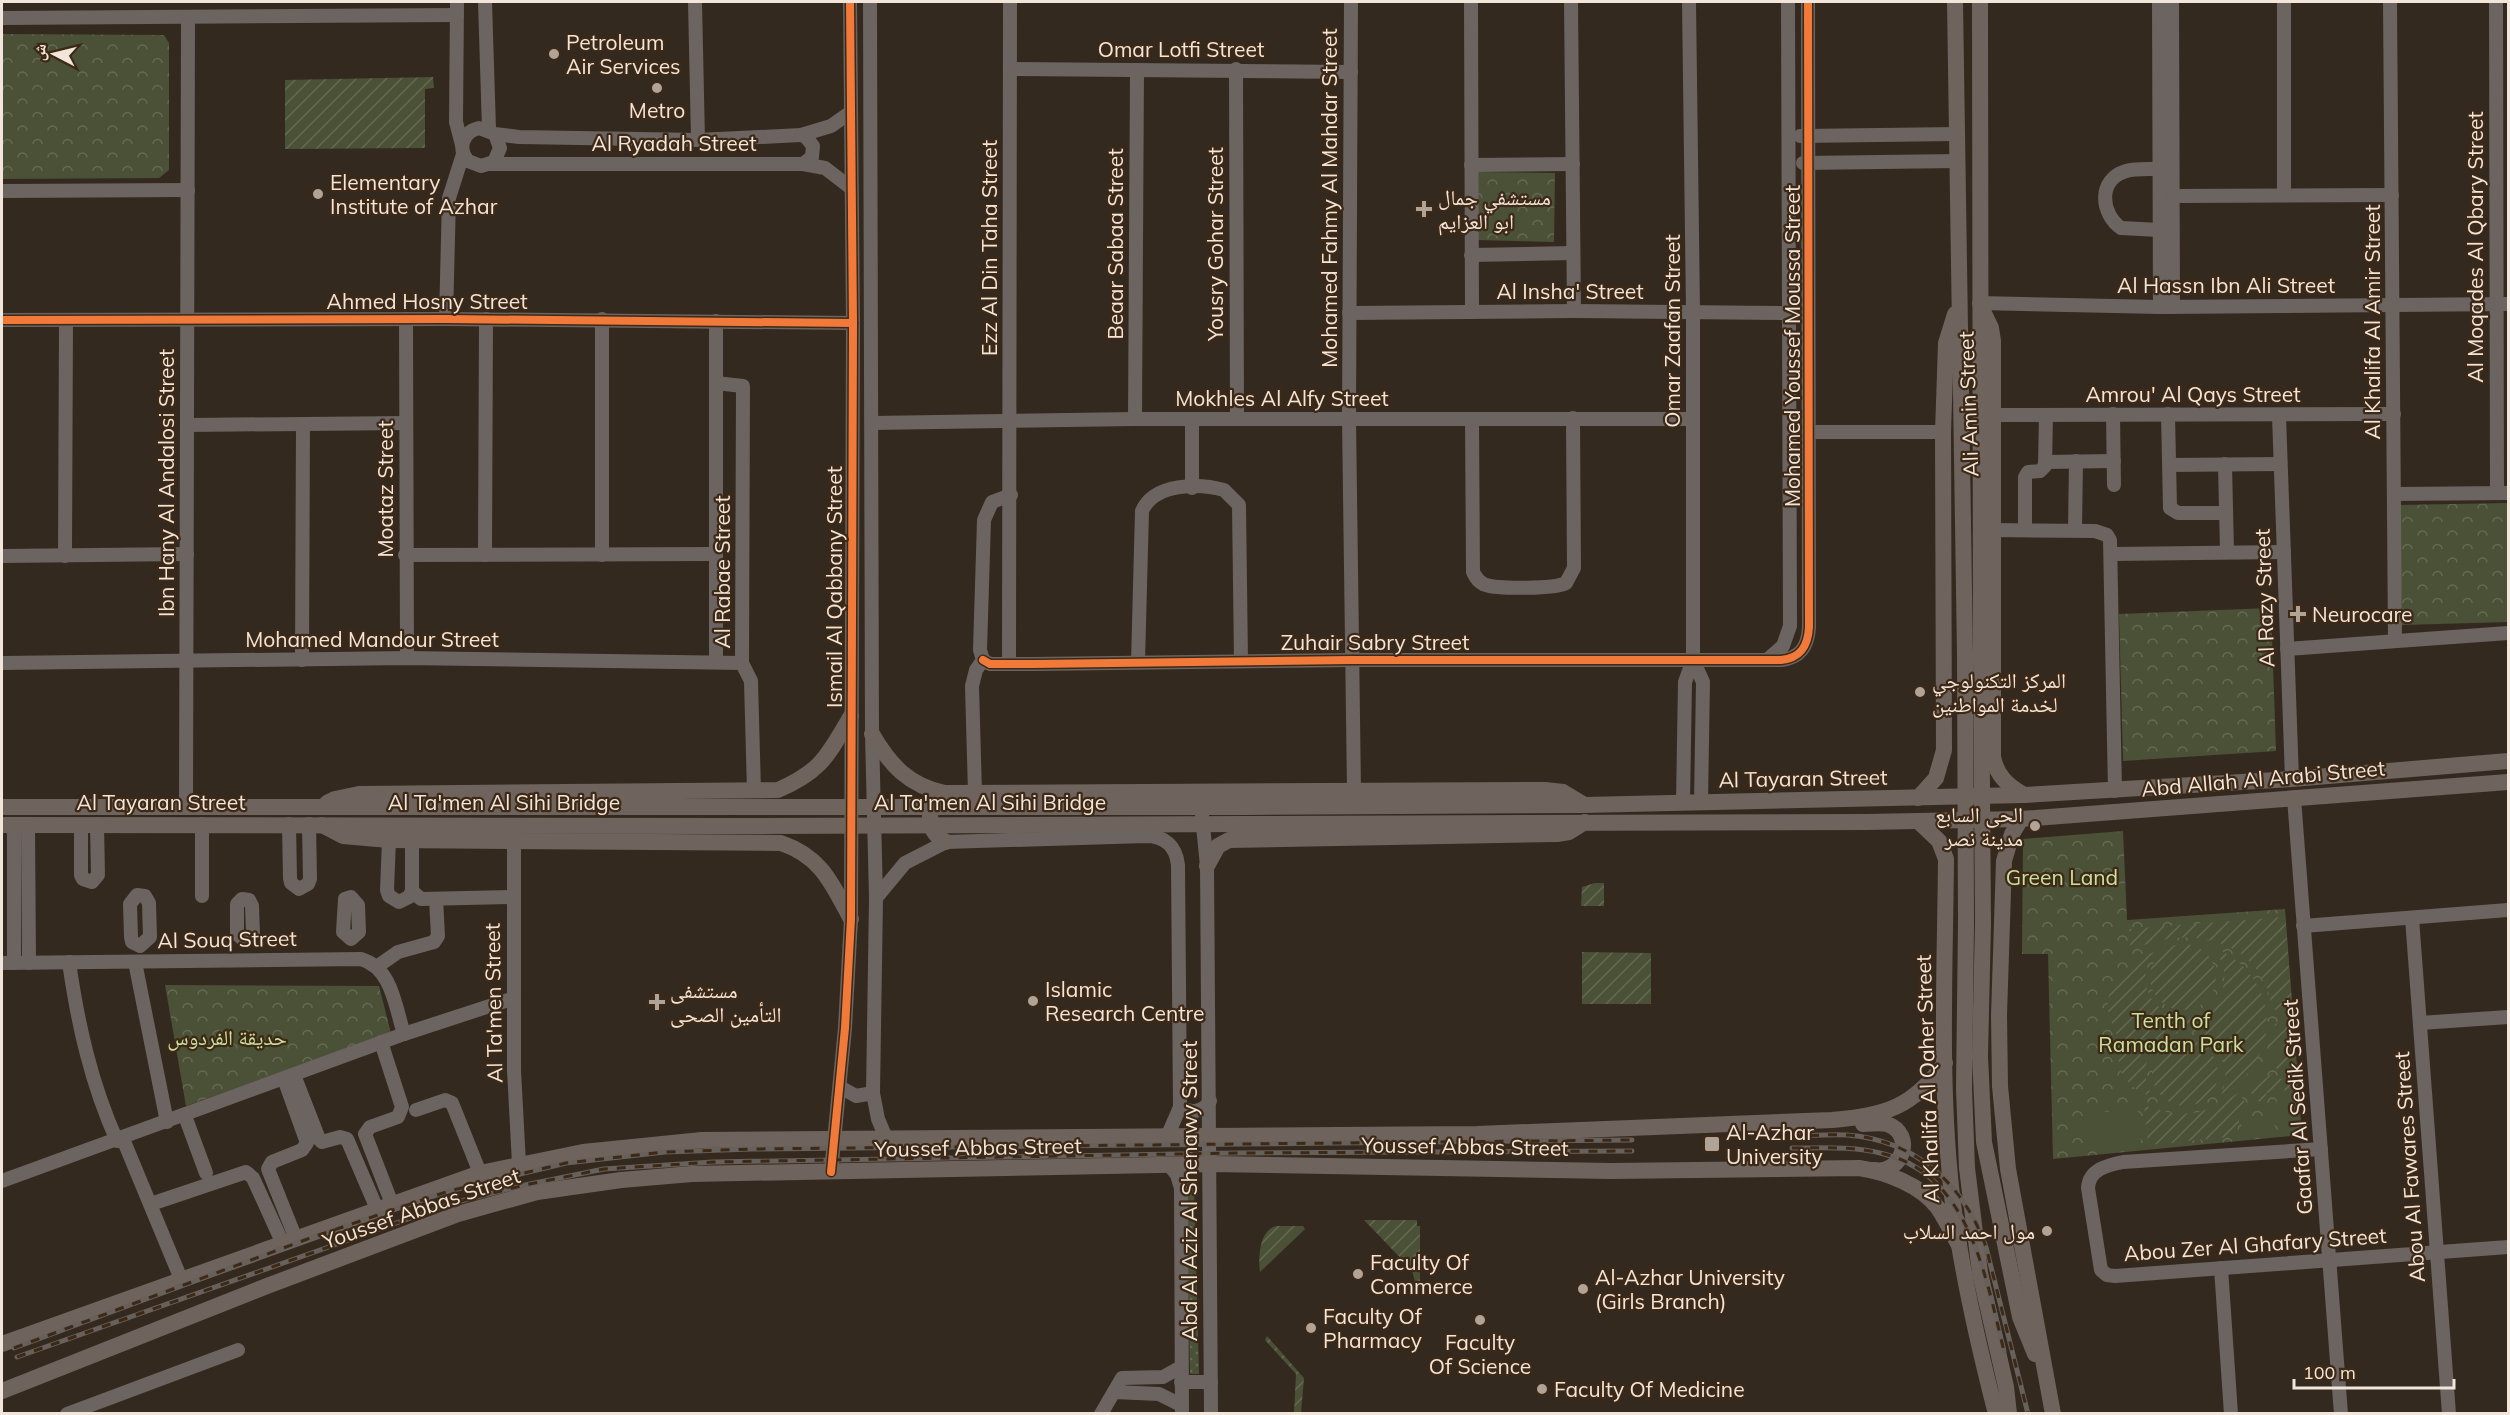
<svg xmlns="http://www.w3.org/2000/svg" width="2510" height="1415" font-family="Mulish,'Noto Naskh Arabic',sans-serif">
<style>
.grass{fill:url(#grass-dots)}
.forest{fill:url(#forest-crowns)}
.garden{fill:url(#garden-furrows)}
.pitch{fill:#4a5137}
.lines{fill:none;stroke-linecap:round;stroke-linejoin:round}
.minor{stroke:#6c6460;stroke-width:14}
.major{stroke:#6e645d;stroke-width:16}
.rail-casing{stroke:#68605b;stroke-width:5}
.rail{stroke:#3d2916;stroke-width:3;stroke-dasharray:9;stroke-linecap:butt}
.major-bridge{stroke:#6e645d;stroke-width:16}
.cycleway-casing{stroke:#3d2916;stroke-width:11}
.cycleway{stroke:#f17a3a;stroke-width:8}
.poi-dot{fill:#b0a398;stroke:#3d2916;stroke-width:2}
.labels{text-anchor:middle;dominant-baseline:central;stroke-width:4.5;stroke-linejoin:round;paint-order:stroke}
.poi-label{font-size:21px;fill:#f2e5d9;stroke:#3d2916;text-anchor:start}
.street-label{font-size:21px;fill:#f2e5d9;stroke:#3d2916}
.park-label{font-size:21px;fill:#c9e19d;stroke:#3d2916}
</style>
<defs>
<pattern id="grass-dots" width="8" height="8" patternUnits="userSpaceOnUse" patternTransform="scale(1.5)"><rect width="8" height="8" fill="#4a5137"/><path d="M2 2h.1M6 6h.1" fill="none" stroke="#656a53" stroke-width="1.8" stroke-linecap="round"/></pattern>
<pattern id="forest-crowns" width="20" height="18" patternUnits="userSpaceOnUse" patternTransform="scale(1.5)"><rect width="20" height="18" fill="#4a5137"/><path d="M2 6a3 3 0 1 1 6 0M12 15a3 3 0 1 1 6 0" fill="none" stroke="#656a53"/></pattern>
<pattern id="garden-furrows" width="10" height="10" patternUnits="userSpaceOnUse" patternTransform="scale(1.5)"><rect width="10" height="10" fill="#4a5137"/><path d="M-1 1l2-2M0 10L10 0M9 11l2-2" fill="none" stroke="#656a53"/></pattern>
</defs>
<rect width="100%" height="100%" fill="#34291f"/>
<path class="grass" d="M1186,1182H1194L1199,1374H1190Z"/>
<g class="forest">
<path d="M2,34L164,35L169,43V170L159,178L2,179Z"/>
<path d="M1478,172L1555,173L1554,242L1477,240Z"/>
<path d="M2508,503V622L2402,625L2399,505Z"/>
<path d="M2271,608L2276,751L2123,761L2119,614Z"/>
<path d="M2123,831L2127,920L2285,909L2302,1135L2053,1159L2048,954H2022L2023,839Z"/>
<path d="M165,985L379,986L391,1033L186,1106Z"/>
</g>
<g class="garden">
<path d="M433,77L434,88L425,89V148L285,149V80Z"/>
<path d="M1595,883H1604V906H1581L1582,887Z"/>
<path d="M2285,917L2292,1002L2285,1009L2272,1010C2265,939 2186,922 2131,951L2129,929Z"/>
<circle cx="2183" cy="977" r="33"/>
<path d="M2218,949C2283,981 2282,1060 2221,1096C2232,1066 2222,1037 2187,1032V1017C2220,1013 2235,979 2216,952Z"/>
<path d="M1582,952L1651,953V1004H1582Z"/>
<path d="M2154,952C2136,978 2147,1009 2178,1016V1033C2149,1040 2136,1071 2153,1097C2138,1092 2121,1081 2119,1063C2117,1055 2120,1048 2118,1040C2116,1029 2109,1021 2108,1010C2105,983 2131,961 2154,952Z"/>
<path d="M2293,1021L2297,1071L2282,1074L2274,1066L2290,1051L2284,1045L2275,1053L2269,1048L2275,1024Z"/>
<circle cx="2185" cy="1073" r="33"/>
<path d="M2273,1073L2279,1079L2291,1078L2292,1090L2266,1093L2268,1100L2260,1103L2247,1088L2259,1075L2263,1080Z"/>
<path d="M2238,1093L2250,1108L2240,1116L2236,1136L2148,1145L2144,1106C2152,1107 2160,1110 2167,1112C2195,1118 2216,1108 2238,1093Z"/>
<path d="M1364,1220H1417V1226H1420V1288L1416,1286L1412,1270Z"/>
<path d="M1277,1226H1303L1305,1229L1260,1272C1258,1258 1259,1229 1277,1226Z"/>
<path d="M1267,1336L1304,1378L1301,1413H1294L1296,1374L1265,1340Z"/>
</g>
<g class="pitch">
<path d="M2292,1090L2295,1123L2279,1124L2276,1091Z"/>
<path d="M2138,1109L2141,1143L2086,1148L2083,1114Z"/>
<path d="M2274,1116L2275,1132L2242,1135L2241,1119Z"/>
</g>
<g class="lines">
<g class="minor">
<path d="M457,2L456,122L462,145"/>
<path d="M485,2L489,129"/>
<path d="M695,2L698,140"/>
<path d="M870,2L872,734L876,898L873,1093L878,1119L886,1138"/>
<path d="M1351,2L1349,419L1354,791"/>
<path d="M1471,2L1472,312"/>
<path d="M1571,2L1574,311"/>
<path d="M2159,2L2160,307"/>
<path d="M2172,2L2173,307"/>
<path d="M2390,2L2395,641"/>
<path d="M2496,2L2497,493"/>
<path d="M2,18L457,15"/>
<path d="M1010,69L1351,72"/>
<path d="M1236,69L1237,419"/>
<path d="M495,134L500,148L494,162L481,166L468,161C457,148 463,132 479,128L495,134L519,137L698,140L801,135L831,126L851,112"/>
<path d="M801,135L806,137L813,146L812,157L803,164"/>
<path d="M1800,136L1957,134"/>
<path d="M1803,163L1958,161"/>
<path d="M490,164H803L825,168L851,188"/>
<path d="M1471,165L1573,164"/>
<path d="M2159,169C2149,169 2136,168 2126,171C2097,180 2101,214 2121,228L2160,230"/>
<path d="M2,191L188,190"/>
<path d="M2284,195V2"/>
<path d="M2173,196L2392,195"/>
<path d="M1471,255L1573,253"/>
<path d="M1979,303L2160,307L2508,304"/>
<path d="M1349,313L1574,311L1790,313"/>
<path d="M406,319L407,658"/>
<path d="M446,319L449,198L463,154"/>
<path d="M602,319V555"/>
<path d="M2,320L446,319L853,323"/>
<path d="M716,321V662"/>
<path d="M716,383L743,386L742,663L751,681L754,791"/>
<path d="M2113,414L2114,485"/>
<path d="M2168,414L2170,508L2178,513H2226"/>
<path d="M1993,415L2394,414"/>
<path d="M2279,416L2292,779"/>
<path d="M1135,419L1137,70"/>
<path d="M1192,419V488"/>
<path d="M1472,419L1473,572C1476,578 1479,583 1486,585C1498,589 1555,589 1566,583L1574,568L1573,418"/>
<path d="M872,423L1135,419H1693"/>
<path d="M187,425L406,423"/>
<path d="M1810,432H1943"/>
<path d="M2045,462L2114,461"/>
<path d="M2225,464L2227,552"/>
<path d="M2170,465L2280,464"/>
<path d="M2394,494L2508,493"/>
<path d="M1993,530L2095,531L2107,535L2110,540L2115,791"/>
<path d="M2025,530V477L2028,472L2040,471L2045,466L2046,415"/>
<path d="M2075,530L2076,461"/>
<path d="M2112,554L2284,552"/>
<path d="M405,555L716,554"/>
<path d="M485,555L486,319"/>
<path d="M2,556L187,554"/>
<path d="M65,556L66,320"/>
<path d="M2287,649L2508,633"/>
<path d="M1768,659L1783,646L1790,626L1788,2"/>
<path d="M302,660L303,424"/>
<path d="M983,660L990,664H1034L1352,660H1781C1801,658 1808,646 1809,627L1808,2"/>
<path d="M983,660L980,650L984,520L992,502L1011,495"/>
<path d="M1693,660L1703,682L1701,802"/>
<path d="M1138,662L1142,511C1154,483 1199,483 1224,490L1239,505L1241,661"/>
<path d="M2,663L407,658L742,663"/>
<path d="M1009,664L1010,2"/>
<path d="M975,793L972,686L976,670L983,660"/>
<path d="M2294,798L2341,1414"/>
<path d="M1683,802L1685,682L1693,660V312L1689,2"/>
<path d="M186,806L188,17"/>
<path d="M1202,816L1207,866L1211,1414"/>
<path d="M202,824V896"/>
<path d="M289,824L290,878L291,883L299,889L308,884L310,879L309,824"/>
<path d="M14,825V963"/>
<path d="M28,825L29,963"/>
<path d="M81,825V875L83,879L92,882L98,875L97,824"/>
<path d="M389,840L387,890L389,896L399,902L409,897L412,891V840"/>
<path d="M514,841V1070L519,1164"/>
<path d="M412,891L421,899L513,897"/>
<path d="M137,895L145,896L149,903L150,937L140,946L132,942L131,937L130,904Z"/>
<path d="M351,897L358,905L359,932L351,939L343,932L345,899Z"/>
<path d="M876,898L905,863L946,842L1146,836C1165,836 1176,846 1178,865L1180,1107L1167,1137"/>
<path d="M242,899L249,900L252,906L253,934L245,941L237,934V904Z"/>
<path d="M2412,918L2449,1414"/>
<path d="M2303,926L2508,910"/>
<path d="M69,962C78,1025 91,1083 117,1141"/>
<path d="M135,962L167,1122"/>
<path d="M2,963L361,959C392,968 395,1006 404,1034"/>
<path d="M378,966L398,952L434,942L438,936L436,899"/>
<path d="M2420,1023L2508,1017"/>
<path d="M381,1042L402,1107L398,1117L370,1127L365,1134L392,1204"/>
<path d="M294,1075L319,1139L322,1142L340,1137L347,1139L377,1209"/>
<path d="M284,1079L307,1143L302,1150L272,1162L268,1169L296,1239"/>
<path d="M840,1087L856,1096L873,1093"/>
<path d="M1180,1107C1191,1114 1203,1112 1210,1101"/>
<path d="M416,1110L445,1100L452,1103L480,1173"/>
<path d="M185,1116L206,1173"/>
<path d="M123,1139L181,1279"/>
<path d="M2321,1149L2123,1162C2108,1165 2089,1169 2088,1188L2101,1270L2107,1275L2115,1276L2508,1247"/>
<path d="M1170,1166L1177,1175L1181,1188L1182,1414"/>
<path d="M831,1172L845,1028L851,919L853,323L850,2"/>
<path d="M2,1181L404,1034L514,998"/>
<path d="M151,1204L246,1172L253,1178L283,1244"/>
<path d="M2221,1268L2231,1414"/>
<path d="M1181,1382H1211"/>
<path d="M1114,1392L1159,1394L1181,1405"/>
<path d="M67,1414L238,1350"/>
<path d="M1101,1414L1122,1378L1163,1377L1181,1367"/>
</g>
<g class="major">
<path d="M1955,2L1965,654"/>
<path d="M1980,2L1981,658"/>
<path d="M1981,307L1991,328L1993,341V756C1996,775 2007,785 2024,795"/>
<path d="M872,734C890,765 909,786 945,793L1545,790L1563,792L1583,804"/>
<path d="M940,797C924,811 928,833 946,842"/>
<path d="M1918,798L1936,778L1944,750L1943,432L1946,343L1955,314"/>
<path d="M327,803L335,799L359,794L778,790C822,771 828,755 851,716"/>
<path d="M2,807H735"/>
<path d="M1245,807L1584,805L2024,795L2292,779L2508,761"/>
<path d="M2021,819L2012,834L2004,861L1999,1015L2000,1086L2008,1169L2053,1414"/>
<path d="M1918,821L1939,841L1946,859C1945,974 1939,1090 1953,1204C1962,1275 1978,1344 1996,1414"/>
<path d="M1244,824L1866,822L2021,819L2508,782"/>
<path d="M2,825L735,826"/>
<path d="M322,825L343,836L389,840L781,843C822,857 832,884 851,919"/>
<path d="M1207,866L1218,846L1229,840L1557,834L1569,832L1585,822"/>
<path d="M1983,923L1980,1056L1984,1142L2020,1317L2035,1354"/>
<path d="M1966,924L1964,1089L1967,1168L1980,1273L2006,1387L2009,1414"/>
<path d="M1863,1124C1871,1124 1880,1122 1887,1124C1916,1134 1902,1175 1874,1170"/>
<path d="M2,1344L480,1173L583,1152L702,1140L1477,1134L1832,1120C1886,1115 1912,1108 1945,1063"/>
<path d="M2,1391L267,1286L458,1214L537,1192L621,1180L692,1174L1211,1164L1611,1171L1859,1168C1886,1172 1921,1185 1938,1208C1946,1220 1952,1233 1959,1245"/>
</g>
<g class="rail-casing">
<g id="rail">
<path d="M1792,1136C1810,1136 1829,1134 1847,1135C1915,1140 1964,1184 1986,1247L2028,1414"/>
<path d="M1792,1148C1823,1148 1853,1146 1884,1154C1970,1175 1986,1279 2004,1351"/>
<path d="M14,1348L313,1237L449,1191L566,1163L665,1152L752,1149L1632,1140"/>
<path d="M17,1357L453,1203L525,1185L604,1169L713,1162L1236,1153L1632,1151"/>
</g>
</g>
<use href="#rail" class="rail"/>
<g class="major-bridge">
<path d="M1965,654L1966,924"/>
<path d="M1981,658L1983,923"/>
<path d="M735,807H1245"/>
<path d="M735,826L1244,824"/>
</g>
<g class="cycleway-casing">
<g id="cycleway">
<path d="M2,320L446,319L853,323"/>
<path d="M983,660L990,664H1034L1352,660H1781C1801,658 1808,646 1809,627L1808,2"/>
<path d="M831,1172L845,1028L851,919L853,323L850,2"/>
</g>
</g>
<use href="#cycleway" class="cycleway"/>
</g>
<g class="poi-dot">
<circle cx="554" cy="54" r="6"/>
<circle cx="657" cy="88" r="6"/>
<circle cx="318" cy="194" r="6"/>
<path d="M1421 200h6v6h6v6h-6v6h-6v-6h-6v-6h6z"/>
<path d="M2295 605h6v6h6v6h-6v6h-6v-6h-6v-6h6z"/>
<circle cx="1920" cy="692" r="6"/>
<circle cx="2035" cy="826" r="6"/>
<circle cx="1033" cy="1001" r="6"/>
<path d="M654 993h6v6h6v6h-6v6h-6v-6h-6v-6h6z"/>
<rect x="1704" y="1136" width="16" height="16" rx="3"/>
<circle cx="2047" cy="1231" r="6"/>
<circle cx="1358" cy="1274" r="6"/>
<circle cx="1583" cy="1289" r="6"/>
<circle cx="1480" cy="1320" r="6"/>
<circle cx="1311" cy="1328" r="6"/>
<circle cx="1542" cy="1389" r="6"/>
</g>
<g class="labels">
<g class="poi-label">
<text x="566" y="42">Petroleum<tspan x="566" dy="24">Air Services</tspan></text>
<text x="657" y="110" text-anchor="middle">Metro</text>
<text x="330" y="182">Elementary<tspan x="330" dy="24">Institute of Azhar</tspan></text>
<text x="1438" y="197">مستشفي جمال<tspan x="1438" dy="24">ابو العزايم</tspan></text>
<text x="2312" y="614">Neurocare</text>
<text x="1932" y="680">المركز التكنولوجي<tspan x="1932" dy="24">لخدمة المواطنين</tspan></text>
<text x="2023" y="814" text-anchor="end">الحى السابع<tspan x="2023" dy="24">مدينة نصر</tspan></text>
<text x="1045" y="989">Islamic<tspan x="1045" dy="24">Research Centre</tspan></text>
<text x="670" y="990">مستشفى<tspan x="670" dy="24">التأمين الصحى</tspan></text>
<text x="1726" y="1132">Al-Azhar<tspan x="1726" dy="24">University</tspan></text>
<text x="2035" y="1231" text-anchor="end">مول احمد السلاب</text>
<text x="1370" y="1262">Faculty Of<tspan x="1370" dy="24">Commerce</tspan></text>
<text x="1595" y="1277">Al-Azhar University<tspan x="1595" dy="24">(Girls Branch)</tspan></text>
<text x="1323" y="1316">Faculty Of<tspan x="1323" dy="24">Pharmacy</tspan></text>
<text x="1480" y="1342" text-anchor="middle">Faculty<tspan x="1480" dy="24">Of Science</tspan></text>
<text x="1554" y="1389">Faculty Of Medicine</text>
</g>
<g class="street-label">
<text x="1181" y="49">Omar Lotfi Street</text>
<text x="674" y="143">Al Ryadah Street</text>
<text transform="translate(1329 198) rotate(-90)">Mohamed Fahmy Al Mahdar Street</text>
<text transform="translate(1115 244) rotate(-90)">Beaar Sabaa Street</text>
<text transform="translate(1215 244) rotate(-90)">Yousry Gohar Street</text>
<text transform="translate(2475 247) rotate(-90)">Al Moqades Al Qbary Street</text>
<text transform="translate(989 248) rotate(-90)">Ezz Al Din Taha Street</text>
<text x="2226" y="285">Al Hassn Ibn Ali Street</text>
<text x="1570" y="291">Al Insha' Street</text>
<text x="427" y="301">Ahmed Hosny Street</text>
<text transform="translate(2372 322) rotate(-90)">Al Khalifa Al Amir Street</text>
<text transform="translate(1672 331) rotate(-90)">Omar Zaafan Street</text>
<text transform="translate(1792 346) rotate(-90)">Mohamed Youssef Moussa Street</text>
<text x="2193" y="394">Amrou' Al Qays Street</text>
<text x="1282" y="398">Mokhles Al Alfy Street</text>
<text transform="translate(1968 404) rotate(-92)">Ali Amin Street</text>
<text transform="translate(166 483) rotate(-90)">Ibn Hany Al Andalosi Street</text>
<text transform="translate(385 489) rotate(-90)">Moataz Street</text>
<text transform="translate(722 572) rotate(-90)">Al Rabae Street</text>
<text transform="translate(834 587) rotate(-90)">Ismail Al Qabbany Street</text>
<text transform="translate(2264 598) rotate(-92)">Al Razy Street</text>
<text x="372" y="639">Mohamed Mandour Street</text>
<text x="1375" y="642">Zuhair Sabry Street</text>
<text transform="translate(1803 778) rotate(-1)">Al Tayaran Street</text>
<text transform="translate(2263 778) rotate(-5)">Abd Allah Al Arabi Street</text>
<text x="161" y="802">Al Tayaran Street</text>
<text x="504" y="802">Al Ta'men Al Sihi Bridge</text>
<text x="990" y="802">Al Ta'men Al Sihi Bridge</text>
<text transform="translate(227 939) rotate(-1)">Al Souq Street</text>
<text transform="translate(493 1003) rotate(-91)">Al Ta'men Street</text>
<text transform="translate(1927 1079) rotate(-92)">Al Khalifa Al Qaher Street</text>
<text transform="translate(2297 1107) rotate(-94)">Gaafar Al Sedik Street</text>
<text transform="translate(1465 1146) rotate(1)">Youssef Abbas Street</text>
<text transform="translate(978 1147) rotate(-1)">Youssef Abbas Street</text>
<text transform="translate(2409 1167) rotate(-94)">Abou Al Fawares Street</text>
<text transform="translate(1189 1191) rotate(-90)">Abd Al Aziz Al Shenawy Street</text>
<text transform="translate(421 1208) rotate(-19)">Youssef Abbas Street</text>
<text transform="translate(2255 1244) rotate(-4)">Abou Zer Al Ghafary Street</text>
</g>
<g class="park-label">
<text x="2062" y="877">Green Land</text>
<text x="2171" y="1020">Tenth of<tspan x="2171" dy="24">Ramadan Park</tspan></text>
<text x="227" y="1037">حديقة الفردوس</text>
</g>
</g>
<rect width="2510" height="1415" fill="none" stroke="#f2e5d9" stroke-width="6"/>
<g transform="translate(54 54) rotate(277)" stroke="#3d2916" stroke-width="4.5" paint-order="stroke">
<path d="M0-4.5L10 22L0 15L-10 22Z" fill="#f2e5d9"/>
<text y="-9" font-size="16" font-weight="bold" text-anchor="middle" fill="#f2e5d9">ش</text>
</g>
<path d="M2294 1379v9h160v-9" fill="none" stroke="#f2e5d9" stroke-width="3"/>
<text x="2303" y="1379" font-size="18" fill="#f2e5d9" stroke="#3d2916" stroke-width="4.5" paint-order="stroke">100 m</text>
</svg>
